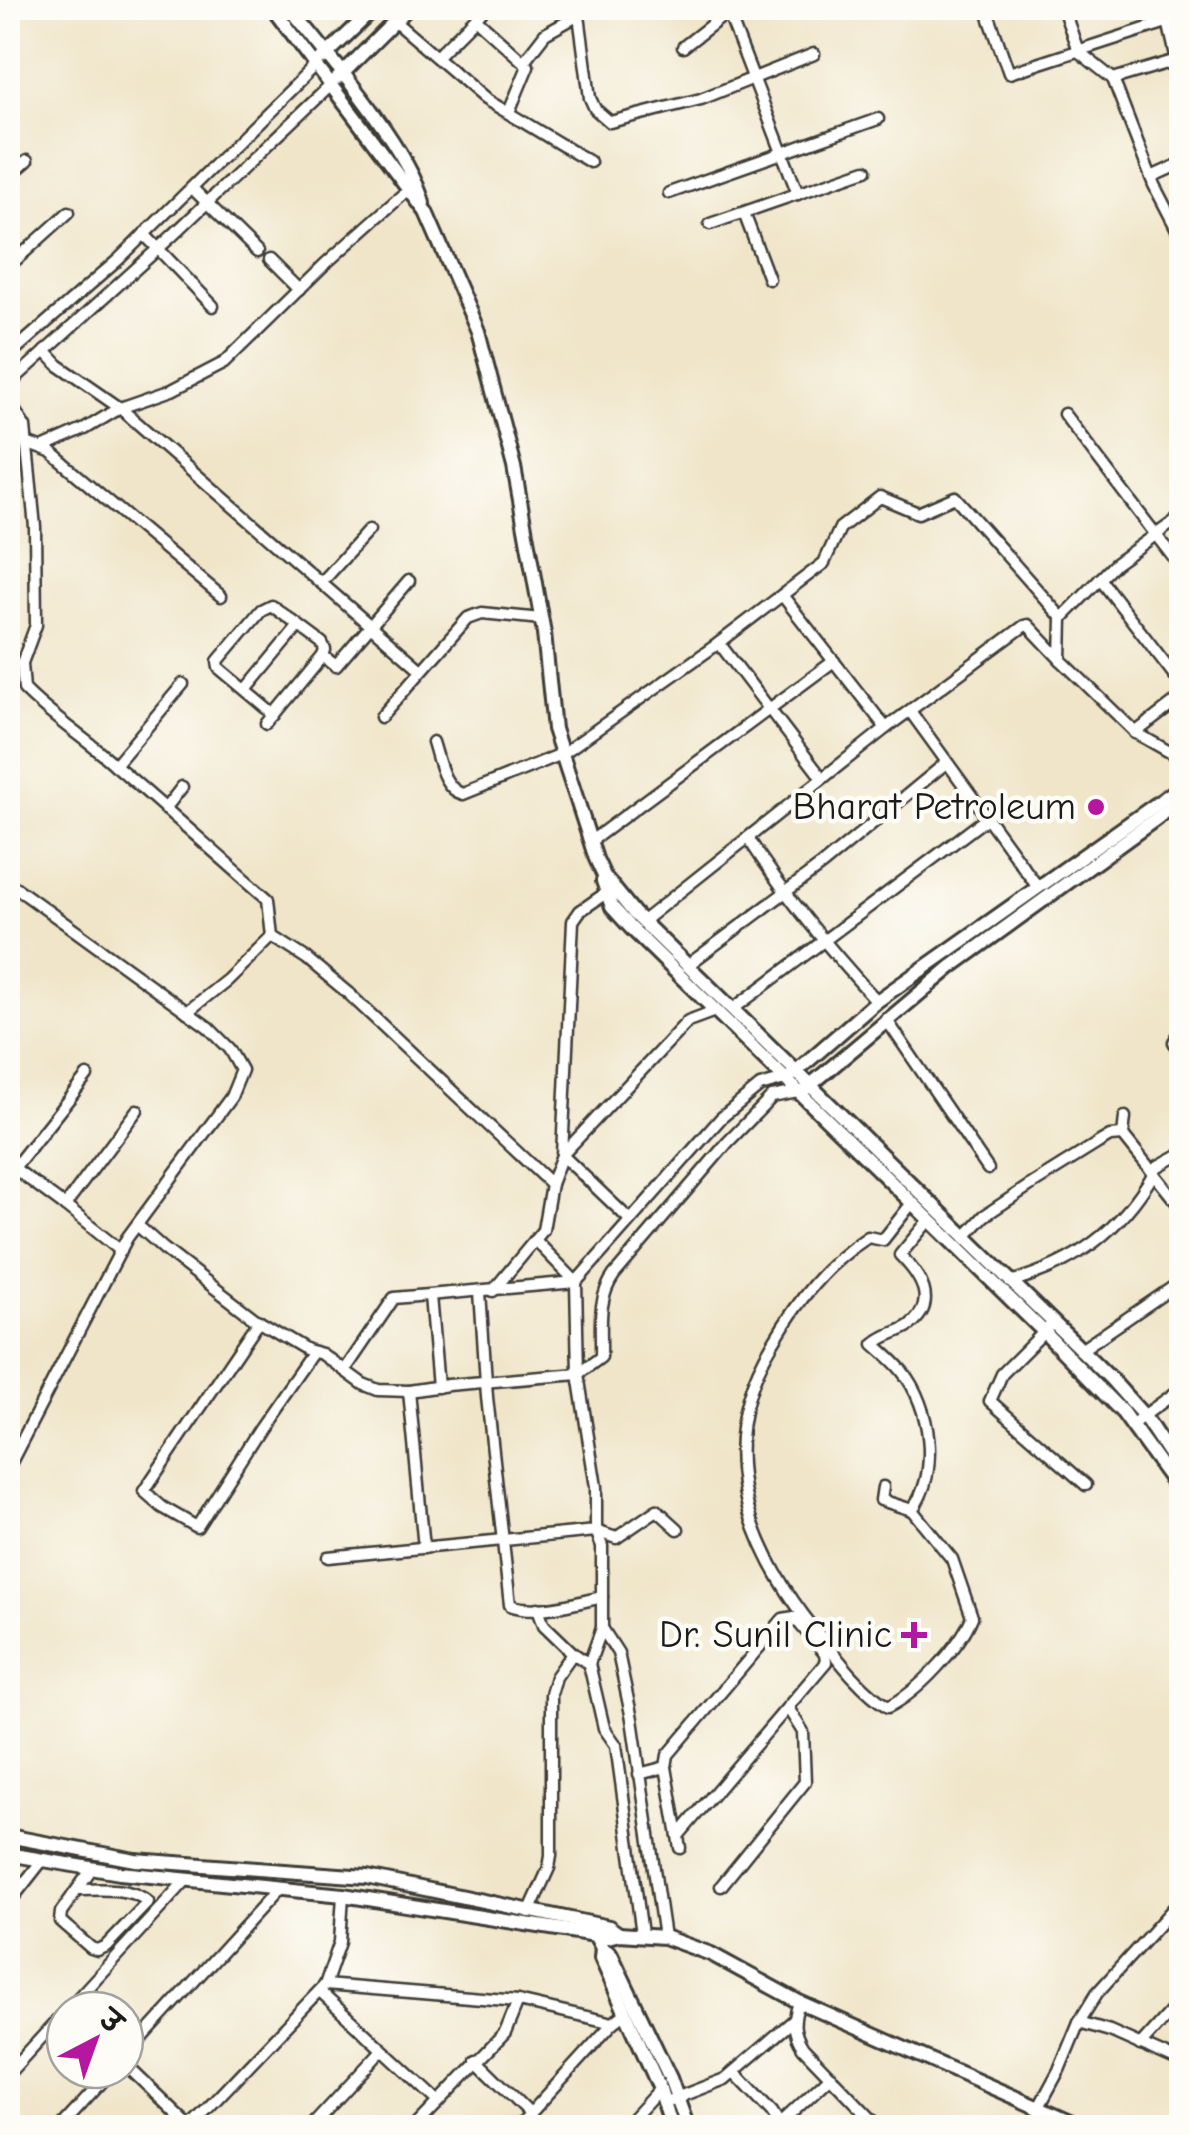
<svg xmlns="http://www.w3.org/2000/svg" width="1189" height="2135" font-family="'Comic Neue','Playpen Sans Deva',sans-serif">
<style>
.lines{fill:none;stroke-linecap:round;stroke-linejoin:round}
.minor-casing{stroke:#3c3a36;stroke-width:15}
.tertiary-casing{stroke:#3c3a36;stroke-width:18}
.minor{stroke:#fff;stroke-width:10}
.tertiary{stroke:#fff;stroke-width:12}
.poi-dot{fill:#b5179e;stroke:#fdfcf7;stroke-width:4}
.labels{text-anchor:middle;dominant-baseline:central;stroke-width:9;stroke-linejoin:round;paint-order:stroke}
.poi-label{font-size:38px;fill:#1c1c1c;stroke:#fdfcf7;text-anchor:end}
</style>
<rect width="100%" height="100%" fill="#fdfcf7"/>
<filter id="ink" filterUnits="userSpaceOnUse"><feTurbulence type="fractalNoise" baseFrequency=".01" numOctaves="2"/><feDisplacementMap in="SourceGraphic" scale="20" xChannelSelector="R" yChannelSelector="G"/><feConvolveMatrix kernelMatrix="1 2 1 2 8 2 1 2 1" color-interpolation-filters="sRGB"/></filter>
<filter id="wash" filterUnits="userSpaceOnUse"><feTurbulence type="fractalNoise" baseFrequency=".0048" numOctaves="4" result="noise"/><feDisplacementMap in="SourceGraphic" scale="40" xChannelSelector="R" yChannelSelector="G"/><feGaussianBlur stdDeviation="2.25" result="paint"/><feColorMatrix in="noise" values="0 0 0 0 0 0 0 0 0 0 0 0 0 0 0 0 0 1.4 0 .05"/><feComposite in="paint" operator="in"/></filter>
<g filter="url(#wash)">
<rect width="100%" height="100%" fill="#f0e5c9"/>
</g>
<g filter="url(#ink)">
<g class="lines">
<g class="minor-casing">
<g id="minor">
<path d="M578,8L590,98L595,109L610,122L701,99L814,54"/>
<path d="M732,8L728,12L798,194"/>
<path d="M820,8L821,9"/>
<path d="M986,8L1009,73L1182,17"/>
<path d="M1063,8L1078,51L1113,79L1154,185L1182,239"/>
<path d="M475,18L528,66L509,112"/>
<path d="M394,21L485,99L590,162"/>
<path d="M683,47L728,12L724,8"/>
<path d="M437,56L485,8"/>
<path d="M524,61L545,34L579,15"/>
<path d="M1113,79L1177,60L1165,8"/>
<path d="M8,177L27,161"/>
<path d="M1151,177L1182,163"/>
<path d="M193,189L257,252"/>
<path d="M669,193L878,119"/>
<path d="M744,213L769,279"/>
<path d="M710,224L866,170"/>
<path d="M144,234L213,306"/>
<path d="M269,260L299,290"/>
<path d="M8,267L69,212"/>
<path d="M8,332L19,346"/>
<path d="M45,351L58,365L120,408L420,669"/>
<path d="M8,356L118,260L317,64"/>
<path d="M8,385L172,236L332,84"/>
<path d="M8,400L25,427L35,527L36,625L22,663L24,689C49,715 79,734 106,757C161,804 214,852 268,899L272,936"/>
<path d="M1064,414L1182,569"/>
<path d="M8,436L50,452L221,596"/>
<path d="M42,448L85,429L120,408L172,390L224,363L325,264L409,189"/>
<path d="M1182,516L1115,564L1062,618L1061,660L1136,733L1182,759"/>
<path d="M1100,579L1182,685"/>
<path d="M322,582L369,530"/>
<path d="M782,595L886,728"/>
<path d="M719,643L822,778"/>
<path d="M246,690L299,626"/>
<path d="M910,711L1037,886"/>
<path d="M275,715L219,668L218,661L261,610L271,605L322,643L325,650L323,656"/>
<path d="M381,717L468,618L482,613L541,619"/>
<path d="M267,724L323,656L336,666L409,581"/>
<path d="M1135,733L1182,697"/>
<path d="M433,742C439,760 443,789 463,794L562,754L719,643L824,563L840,528L880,497L918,513L955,497L1062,618"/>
<path d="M115,765L183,684"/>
<path d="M165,809L182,787"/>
<path d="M748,838C786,897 829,949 877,1001"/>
<path d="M591,841L834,661"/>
<path d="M8,882L208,1027L230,1049L242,1070L231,1097L127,1238L8,1468"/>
<path d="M643,921L886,728L1024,626L1028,625L1061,660"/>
<path d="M272,936L306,958L348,993L551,1184"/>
<path d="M688,965L823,864L946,763"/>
<path d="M733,1009L987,818"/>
<path d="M187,1012L227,980L272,936"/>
<path d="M886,1019L988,1169"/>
<path d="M1182,1029L1174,1042L1182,1055"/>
<path d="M1125,1117L1123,1135L1151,1170"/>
<path d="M1182,1153L1151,1170L1182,1209"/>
<path d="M912,1203L883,1240L868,1237C825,1265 799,1299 773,1343C711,1444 745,1543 815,1630C836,1656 859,1689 888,1707C917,1693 960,1647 972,1617L952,1559L912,1510C940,1472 931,1407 902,1371C894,1361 883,1352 874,1344C886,1333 899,1333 910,1325C939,1302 920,1275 900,1255L929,1220"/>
<path d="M65,1206L14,1168L87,1076"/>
<path d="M629,1219L562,1155L688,1021L715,1011"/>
<path d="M137,1225L164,1249L255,1319L307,1350L322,1354L363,1384L378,1390L409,1391L448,1385L578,1374L601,1357C602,1329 596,1300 614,1275L728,1142L772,1097L798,1092"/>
<path d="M965,1237L984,1216L1029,1186L1098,1143L1110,1136L1123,1135"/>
<path d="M535,1240L543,1230L551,1184L562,1155L573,921L580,911L606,893"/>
<path d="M121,1251L65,1206L137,1110"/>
<path d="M1010,1282C1076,1263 1119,1232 1154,1173"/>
<path d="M493,1291L535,1240L576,1282"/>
<path d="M480,1292L487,1397L510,1605C536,1615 575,1603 602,1597"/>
<path d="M430,1296L438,1387"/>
<path d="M259,1321L144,1491L162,1507L197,1527L260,1428L313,1352"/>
<path d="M1049,1327L1002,1374L990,1401L1086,1485"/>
<path d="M1081,1350L1182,1281"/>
<path d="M345,1370L394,1298L576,1282"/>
<path d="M409,1391L424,1548"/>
<path d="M1131,1425L1182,1388"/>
<path d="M883,1487L881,1500L912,1510"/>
<path d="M328,1557L596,1531L616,1538L657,1510L678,1529"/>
<path d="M538,1608L544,1625L573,1653"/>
<path d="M602,1628L618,1653L632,1719L664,1937"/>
<path d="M639,1774L666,1767"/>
<path d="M678,1836L826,1662L825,1654L794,1617L783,1619L668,1755L666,1767L680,1848"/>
<path d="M721,1886L805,1782L803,1732L788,1708"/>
<path d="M79,1890C100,1889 132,1887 148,1902L106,1946L97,1950L91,1948L60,1921L61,1912L92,1869"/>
<path d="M8,1904L41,1862"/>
<path d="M529,1912L549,1868L551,1856V1694L556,1677L573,1653L589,1664"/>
<path d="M642,1934L616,1745L604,1728L589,1664L602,1628V1546L596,1531V1487L578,1374L576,1282L721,1118L760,1086L785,1079"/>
<path d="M325,1985L518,2001L613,2023L626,2013"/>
<path d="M320,1992L438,2101"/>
<path d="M799,2002C793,2021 792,2031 803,2048L880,2128"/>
<path d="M67,2010L187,1879"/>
<path d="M1079,2022L1097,1993L1182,1899"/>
<path d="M47,2032L65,2051"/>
<path d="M1140,2045L1182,1998"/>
<path d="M125,2057L278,1889"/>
<path d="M476,2060L530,2113"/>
<path d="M125,2064L191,2128"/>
<path d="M84,2070L99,2085"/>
<path d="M734,2072L772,2112L782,2128"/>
<path d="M8,2074L65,2012"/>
<path d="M671,2100L725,2079L794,2020"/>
<path d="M1038,2109L1059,2070L1079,2022L1110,2031L1182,2063"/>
<path d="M781,2123L831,2076"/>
<path d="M8,2124L11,2128"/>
<path d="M60,2128L113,2070"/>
<path d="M189,2128L325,1985L340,1942L343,1895"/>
<path d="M310,2128L382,2050"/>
<path d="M414,2128L505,2033L518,2001"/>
<path d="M517,2128L613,2023"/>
<path d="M624,2128L660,2089"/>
</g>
</g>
<g class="tertiary-casing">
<g id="tertiary">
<path d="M273,8L426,212L478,331L514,467L544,633L554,729L596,859L604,876L634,913L1111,1379L1144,1416L1182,1473"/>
<path d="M290,8C328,55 408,147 423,203"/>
<path d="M323,58L375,8"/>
<path d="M338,78L408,8"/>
<path d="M603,881L612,907L631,928L1043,1331L1123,1413L1182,1495"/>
<path d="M792,1075L877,1001L1182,786"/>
<path d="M807,1088L951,967L1182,800"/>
<path d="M8,1836L135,1860L367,1877L609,1927L619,1934"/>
<path d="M8,1854L120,1873L343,1895L608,1937L619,1934L664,1937L711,1954L799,2002L1084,2128"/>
<path d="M594,1933L602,1948L611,1954L670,2078L688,2128"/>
<path d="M602,1948L601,1958L660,2089L672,2128"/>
</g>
</g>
<use href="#minor" class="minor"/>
<use href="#tertiary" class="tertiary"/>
</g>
</g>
<g class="poi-dot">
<circle cx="1096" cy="807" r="10"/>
<path d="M909 1620h10v10h10v10h-10v10h-10v-10h-10v-10h10z"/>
</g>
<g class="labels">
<g class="poi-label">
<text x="1076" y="807">Bharat Petroleum</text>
<text x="892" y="1635">Dr. Sunil Clinic</text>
</g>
</g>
<rect width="1189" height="2135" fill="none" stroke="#fdfcf7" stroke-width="40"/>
<g transform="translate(95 2040) rotate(41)"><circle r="48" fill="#fdfcf7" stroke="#a3a29f" stroke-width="2.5"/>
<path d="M0-8L18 38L0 25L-18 38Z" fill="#b5179e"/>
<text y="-15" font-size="28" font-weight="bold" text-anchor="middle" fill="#1c1c1c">उ</text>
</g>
</svg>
